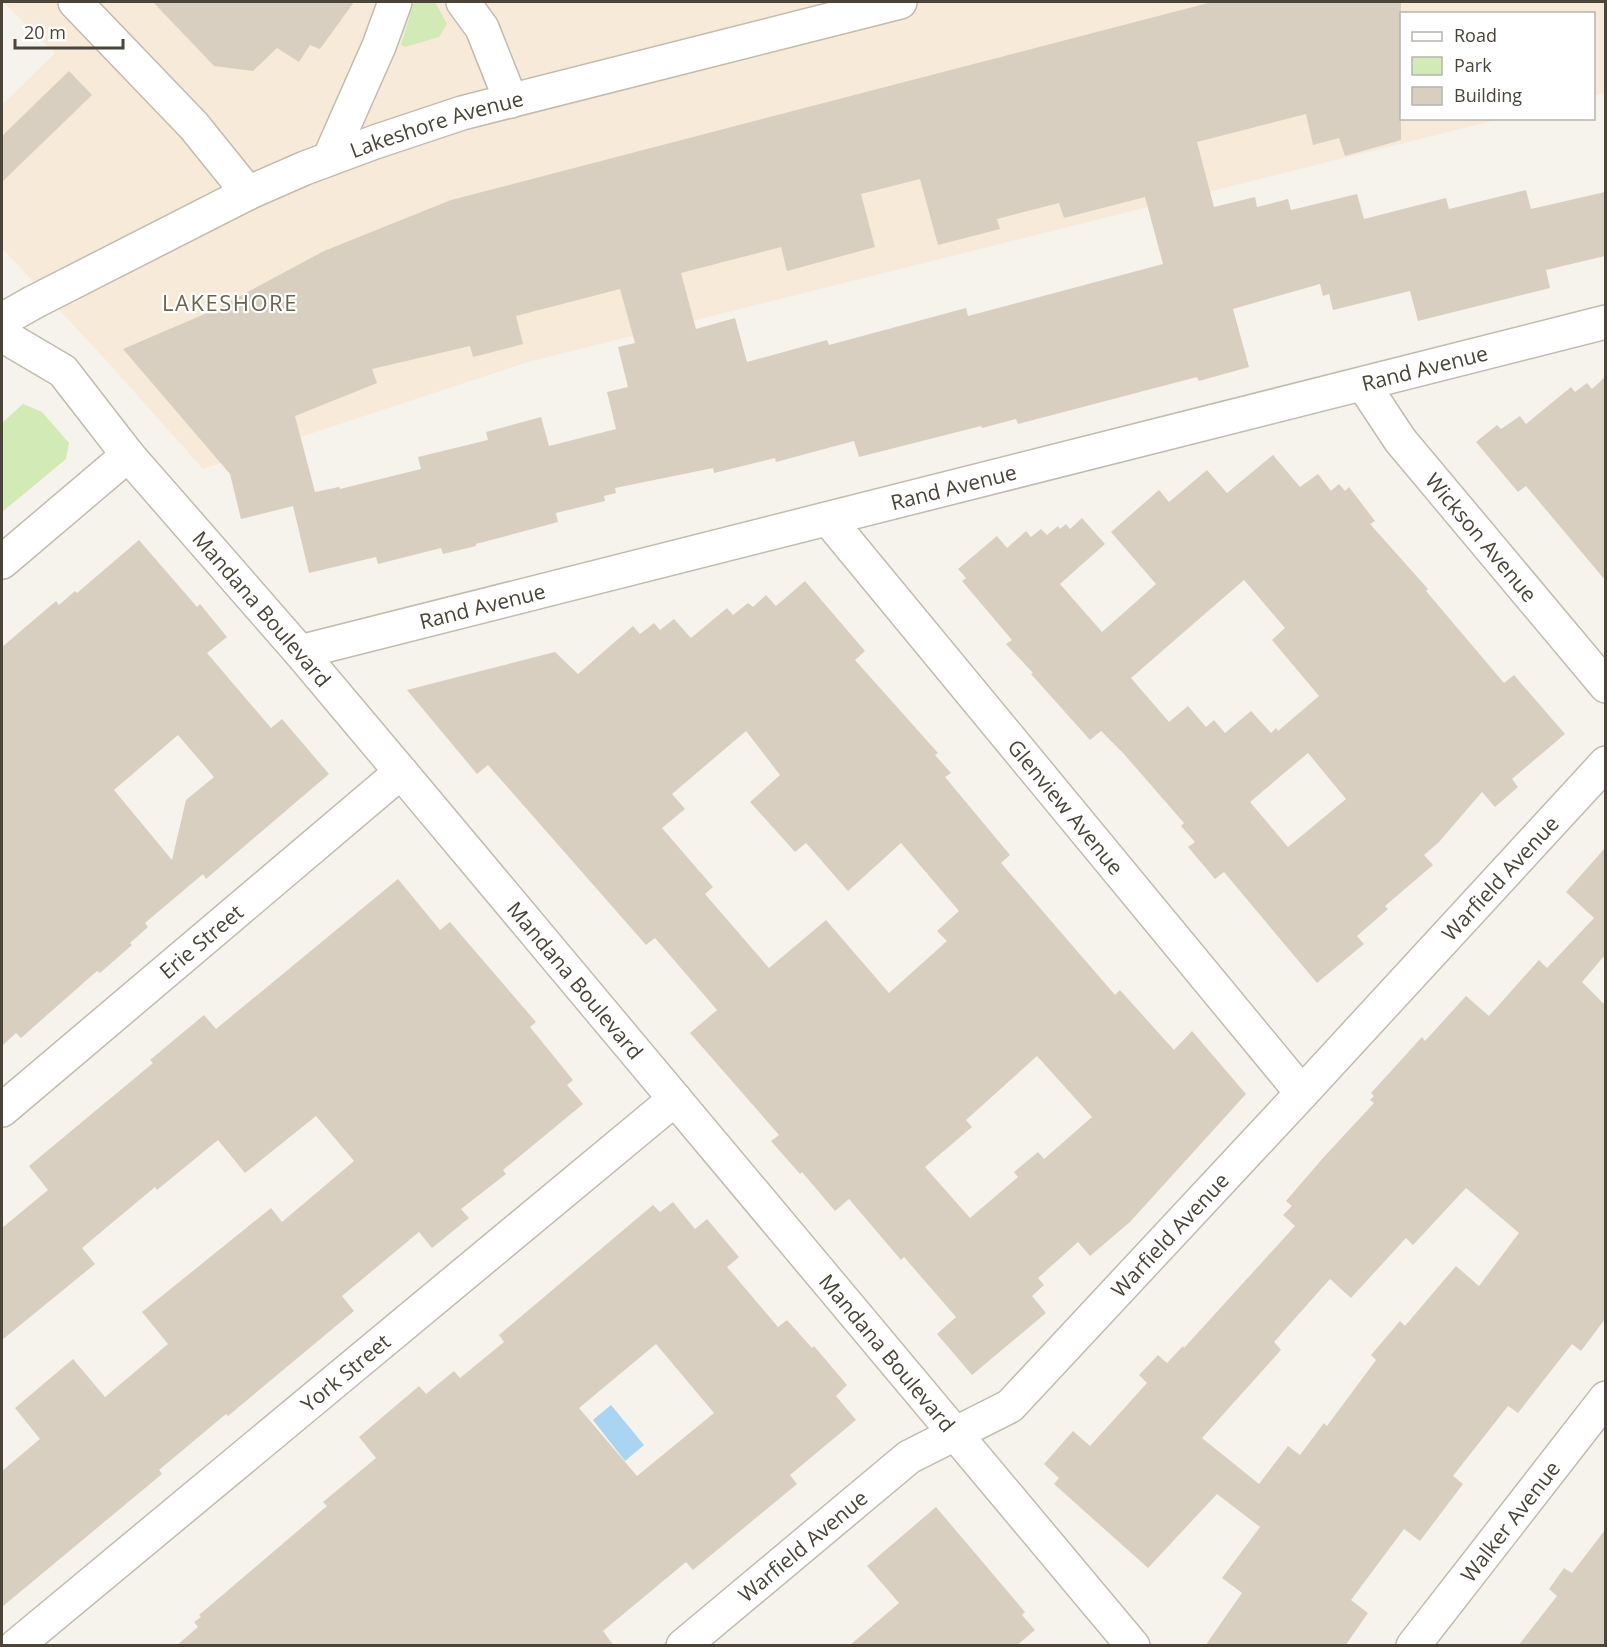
<svg xmlns="http://www.w3.org/2000/svg" width="1607" height="1647" font-family="'Open Sans',sans-serif">
<style>
.commercial{fill:#f7ead8}
.green{fill:#d2eab5}
.water{fill:#a9d4f2}
.building{fill:#d8cfc1;fill-rule:evenodd}
.lines{fill:none;stroke-linecap:round;stroke-linejoin:round}
.minor-casing{stroke:#c2bbae;stroke-width:36}
.minor{stroke:#fff;stroke-width:33}
.labels{text-anchor:middle;dominant-baseline:central;stroke-width:4.5;stroke-linejoin:round;paint-order:stroke}
.street-label{font-size:21px;fill:#4b4439;stroke:#fff}
.neighbourhood-label{font-size:22px;letter-spacing:1.5px;fill:#6e6250;stroke:#fff}
</style>
<rect width="100%" height="100%" fill="#f6f3ec"/>
<path class="commercial" d="M3,2H1605V93L1594,96V14H1402V118L1500,119L528,362L203,469L103,357L2,248V105L55,53Z"/>
<g class="green">
<path d="M414,2H435L447,24L439,37L405,47L401,45Z"/>
<path d="M23,404L42,412L69,443L66,459L2,512V423Z"/>
</g>
<path class="water" d="M611,1405L644,1445L625,1461L593,1420Z"/>
<g class="building">
<path d="M153,2H354L320,49L310,45L299,62L277,48L253,71L214,66Z"/>
<path d="M1212,2H1401V140L1345,156L1339,138L1313,145L1306,114L1197,142L1214,207L1255,197L1257,207L1288,199L1291,210L1357,194L1364,219L1446,198L1449,209L1526,190L1531,209L1605,192V256L1546,270L1550,288L1418,321L1410,291L1333,310L1329,294L1323,296L1320,284L1233,309L1249,367L1199,381L1197,377L1018,424L1016,419L982,428L981,426L859,457L854,441L776,462L775,458L714,473L713,468L615,488L616,493L604,496L605,501L556,513L558,522L476,544V546L443,554L441,548L378,564L376,557L309,573L293,506L241,519L230,474L123,349L214,310L324,251L451,200ZM920,179L938,245L1000,229L997,219L1059,203L1064,218L1145,197L1163,264L968,316L966,308L829,345L827,340L747,362L735,318L696,329L681,273L781,247L787,271L875,247L861,194ZM620,289L635,343L618,347L628,387L607,392L616,429L549,446L541,417L486,432L488,440L418,457L421,469L340,489L339,487L315,492L295,416L377,383L372,369L470,346L473,357L523,344L516,316Z"/>
<path d="M69,71L92,95L2,182V136Z"/>
<path d="M1605,377V580L1526,486L1518,492L1476,442L1497,425L1501,429L1520,416L1526,424L1571,387L1575,392L1587,383L1592,389Z"/>
<path d="M1273,455L1300,487L1318,474L1331,491L1339,484L1345,491L1349,487L1375,521L1370,524L1428,589L1426,591L1504,683L1514,675L1565,734L1512,779L1518,787L1495,807L1482,792L1439,842L1424,855L1433,865L1385,906L1388,909L1357,936L1364,944L1317,983L1224,872L1215,879L1188,847L1195,842L1181,826L1184,823L1123,753L1101,731L1090,740L1031,674L1033,673L1006,644L1012,640L962,581L966,578L958,569L997,536L1007,548L1026,531L1031,537L1041,529L1047,535L1058,526L1060,529L1066,524L1070,529L1082,518L1105,544L1060,584L1102,632L1156,584L1111,532L1159,490L1169,502L1207,470L1227,493ZM1244,580L1285,628L1272,640L1319,696L1278,731L1276,728L1271,733L1251,711L1225,733L1214,720L1206,727L1188,706L1169,722L1131,678ZM1308,753L1346,799L1288,847L1250,802Z"/>
<path d="M139,540L197,607L200,604L227,637L207,653L271,728L282,719L329,774L206,879L203,874L145,923L148,927L130,943L132,945L100,973L97,971L21,1038L16,1033L2,1046V647L56,601L59,605L75,591L77,593ZM178,735L214,777L186,800L172,860L114,790Z"/>
<path d="M805,581L865,651L855,660L938,753L935,755L951,773L945,777L1010,855L1001,863L1115,995L1120,990L1174,1050L1192,1031L1246,1094L1130,1222L1090,1256L1078,1242L1038,1278L1044,1285L1032,1296L1046,1313L972,1375L937,1334L956,1317L904,1257L901,1260L849,1199L835,1211L802,1172L800,1174L771,1141L779,1135L690,1033L717,1010L655,938L646,945L488,765L477,774L407,690L555,652L578,674L633,626L640,634L654,623L660,630L674,619L691,638L727,608L733,615L748,603L753,607L766,595L776,606ZM746,731L780,775L750,802L795,852L806,843L848,891L901,843L959,911L937,931L947,941L889,993L826,920L769,968L705,894L713,887L662,828L685,809L672,794ZM1037,1056L1092,1117L1044,1159L1038,1152L1014,1172L1018,1177L970,1218L925,1167L972,1127L966,1120Z"/>
<path d="M1605,848V955L1582,982L1605,1005V1319L1581,1351L1572,1344L1518,1413L1508,1406L1453,1476L1463,1484L1420,1541L1404,1529L1351,1600L1368,1613L1345,1646H1205L1242,1593L1222,1578L1260,1527L1217,1494L1148,1568L1054,1484L1059,1478L1044,1464L1073,1431L1090,1446L1147,1383L1139,1375L1158,1355L1167,1363L1183,1346L1184,1348L1295,1226L1283,1215L1292,1206L1286,1201L1322,1159L1374,1103L1370,1100L1374,1096L1371,1093L1422,1037L1425,1041L1466,996L1489,1016L1539,960L1547,968L1594,918L1566,892ZM1466,1188L1519,1233L1479,1286L1456,1266L1405,1326L1400,1321L1371,1355L1376,1360L1327,1426L1324,1423L1300,1455L1288,1446L1259,1484L1202,1438L1281,1350L1274,1342L1330,1279L1351,1298L1406,1238L1413,1245Z"/>
<path d="M398,879L440,930L450,922L536,1022L530,1027L573,1080L567,1085L583,1104L503,1170L506,1174L461,1209L469,1218L432,1248L419,1232L342,1296L354,1311L228,1416L226,1414L159,1470L162,1474L2,1607V1471L40,1439L15,1408L73,1359L105,1397L168,1344L142,1312L271,1208L282,1222L354,1161L316,1116L245,1173L218,1140L157,1190L155,1187L82,1248L95,1264L2,1340V1228L48,1190L29,1166L153,1063L150,1060L204,1015L216,1029Z"/>
<path d="M673,1202L695,1229L707,1219L739,1257L727,1267L778,1327L787,1320L812,1348L814,1346L847,1385L836,1396L856,1420L790,1475L797,1484L693,1570L686,1562L603,1631L614,1646H176L198,1627L194,1622L201,1617L199,1615L327,1506L323,1502L376,1458L359,1437L419,1386L426,1394L454,1371L460,1378L504,1342L499,1335L653,1205L660,1212ZM656,1344L714,1413L637,1476L579,1408Z"/>
<path d="M936,1507L1025,1612L1022,1615L1035,1630L1016,1646H849L899,1603L867,1566Z"/>
<path d="M1605,1530V1646H1518L1557,1596L1549,1589L1564,1568L1572,1573Z"/>
</g>
<g class="lines">
<g class="minor-casing">
<g id="minor">
<path d="M75,2L194,126L248,193"/>
<path d="M463,2L482,28L511,101"/>
<path d="M329,159L379,46L395,2"/>
<path id="s1" d="M2,320L34,302L248,193L305,168L375,142L462,113L900,2"/>
<path id="s2" d="M2,335L63,371L128,455L300,652L401,772L1133,1646"/>
<path id="s3" d="M1363,384L1400,440L1606,686"/>
<path id="s4" d="M829,520L1302,1093"/>
<path d="M2,562L128,455"/>
<path id="s5" d="M300,652L1606,322"/>
<path id="s6" d="M2,1110L401,772"/>
<path id="s7" d="M16,1646L675,1099"/>
<path id="s8" d="M683,1646L909,1457L1010,1406L1302,1093L1606,763"/>
<path id="s9" d="M1413,1646L1606,1398"/>
</g>
</g>
<use href="#minor" class="minor"/>
</g>
<g class="labels">
<g class="street-label">
<text stroke="none"><textPath href="#s1" startOffset="478">Lakeshore Avenue</textPath></text>
<text stroke="none"><textPath href="#s5" startOffset="1160">Rand Avenue</textPath></text>
<text stroke="none"><textPath href="#s5" startOffset="674">Rand Avenue</textPath></text>
<text stroke="none"><textPath href="#s3" startOffset="194">Wickson Avenue</textPath></text>
<text stroke="none"><textPath href="#s5" startOffset="188">Rand Avenue</textPath></text>
<text stroke="none"><textPath href="#s2" startOffset="381">Mandana Boulevard</textPath></text>
<text stroke="none"><textPath href="#s4" startOffset="372">Glenview Avenue</textPath></text>
<text stroke="none"><textPath href="#s8" startOffset="1128">Warfield Avenue</textPath></text>
<text stroke="none"><textPath href="#s6" startOffset="261">Erie Street</textPath></text>
<text stroke="none"><textPath href="#s2" startOffset="867">Mandana Boulevard</textPath></text>
<text stroke="none"><textPath href="#s8" startOffset="642">Warfield Avenue</textPath></text>
<text stroke="none"><textPath href="#s2" startOffset="1353">Mandana Boulevard</textPath></text>
<text stroke="none"><textPath href="#s7" startOffset="428">York Street</textPath></text>
<text stroke="none"><textPath href="#s9" startOffset="158">Walker Avenue</textPath></text>
<text stroke="none"><textPath href="#s8" startOffset="156">Warfield Avenue</textPath></text>
</g>
<g class="neighbourhood-label">
<text x="230" y="302">LAKESHORE</text>
</g>
</g>
<rect width="1607" height="1647" fill="none" stroke="#4b4439" stroke-width="6"/>
<rect x="1400" y="12" width="195" height="108" fill="#ffffff" stroke="#b7b4b0" stroke-width="1.5"/>
<rect x="1412" y="32" width="30" height="9" fill="#ffffff" stroke="#b7b4b0" stroke-width="1.5"/>
<text x="1454" y="42" font-size="18" fill="#4b4439">Road</text>
<rect x="1412" y="57" width="30" height="18" fill="#d2eab5" stroke="#b7b4b0" stroke-width="1.5"/>
<text x="1454" y="72" font-size="18" fill="#4b4439">Park</text>
<rect x="1412" y="87" width="30" height="18" fill="#d8cfc1" stroke="#b7b4b0" stroke-width="1.5"/>
<text x="1454" y="102" font-size="18" fill="#4b4439">Building</text>
<path d="M15 39v9h108v-9" fill="none" stroke="#4b4439" stroke-width="3"/>
<text x="24" y="39" font-size="18" fill="#4b4439" stroke="#ffffff" stroke-width="4.5" paint-order="stroke">20 m</text>
</svg>
